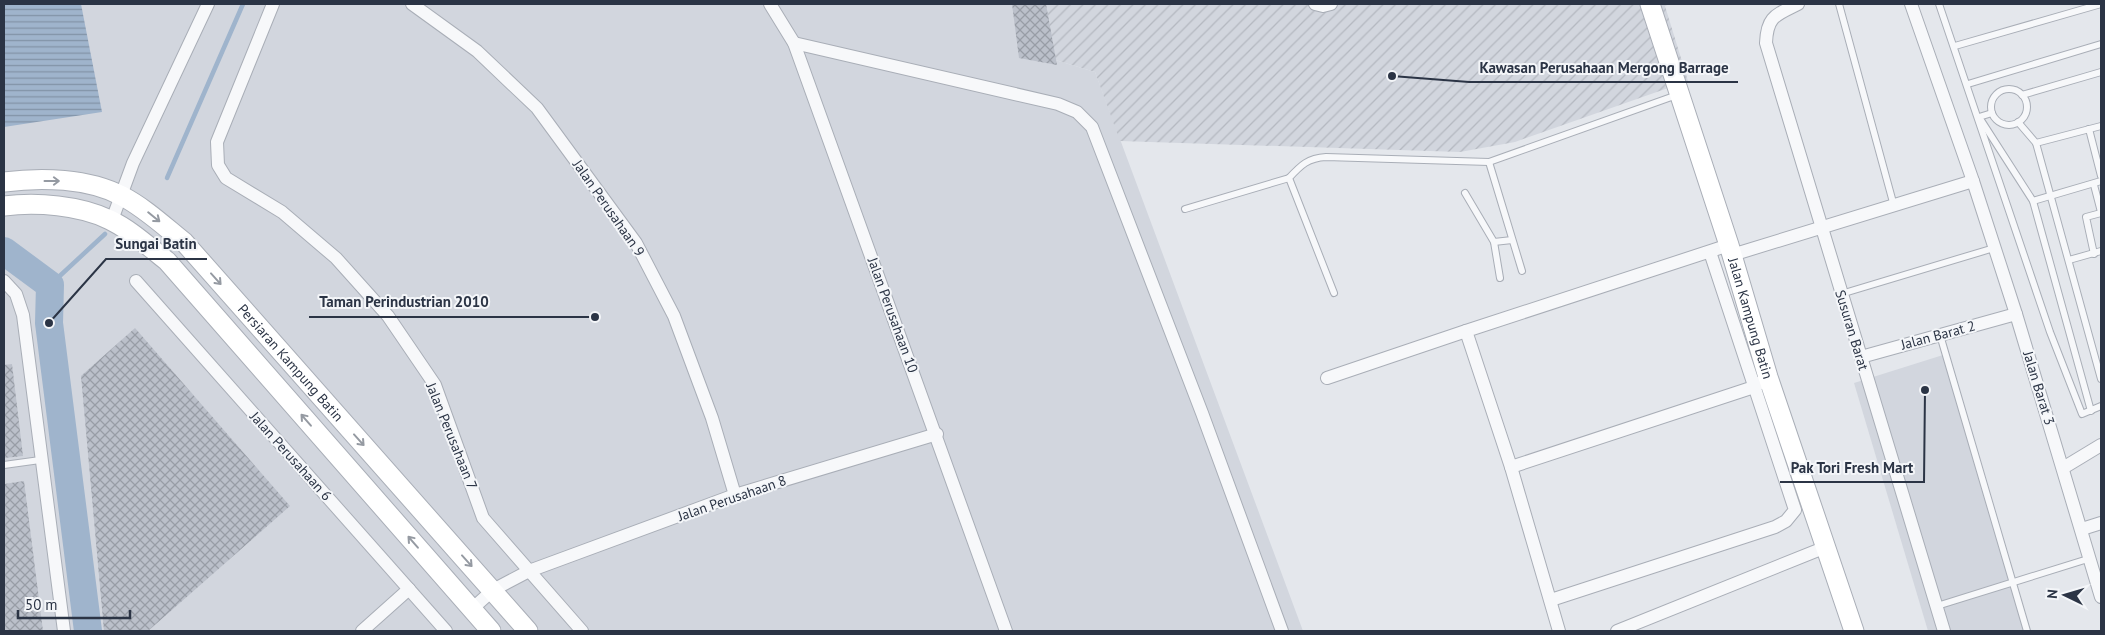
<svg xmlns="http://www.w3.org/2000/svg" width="2105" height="635" font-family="'PT Sans',sans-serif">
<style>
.built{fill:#d2d6de}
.industrial{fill:url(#industrial-furrows)}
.water{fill:url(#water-rules)}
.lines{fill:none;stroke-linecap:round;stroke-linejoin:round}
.stream{stroke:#9fb4cc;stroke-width:4.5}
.river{stroke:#9fb4cc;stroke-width:28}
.building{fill:url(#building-cross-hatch)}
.lane-casing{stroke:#a9aeb7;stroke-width:8}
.street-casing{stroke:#a9aeb7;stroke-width:14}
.secondary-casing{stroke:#a9aeb7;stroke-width:21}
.lane{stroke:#f7f8fa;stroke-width:6}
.street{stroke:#f7f8fa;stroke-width:12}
.secondary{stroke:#fff;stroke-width:19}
.oneway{stroke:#959aa2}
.labels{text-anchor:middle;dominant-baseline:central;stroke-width:4;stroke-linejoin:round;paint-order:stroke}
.street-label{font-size:14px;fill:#2b3445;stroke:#f4f6f9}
.leader{fill:none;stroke:#2b3445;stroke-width:2}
.callout-dot{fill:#2b3445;stroke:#f4f6f9;stroke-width:2}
.callout-label{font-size:15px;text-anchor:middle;font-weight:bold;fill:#2b3445;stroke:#f4f6f9;stroke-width:4;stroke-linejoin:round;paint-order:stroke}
</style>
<defs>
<pattern id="industrial-furrows" width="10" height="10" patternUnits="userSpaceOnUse" patternTransform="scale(1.25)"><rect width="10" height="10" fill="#d2d6de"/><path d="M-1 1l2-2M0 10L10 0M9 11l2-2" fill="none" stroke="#b4b8c0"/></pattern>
<pattern id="water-rules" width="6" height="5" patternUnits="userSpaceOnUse" patternTransform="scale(1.25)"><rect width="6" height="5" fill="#9fb4cc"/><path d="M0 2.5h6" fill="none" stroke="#8293a7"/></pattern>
<pattern id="building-cross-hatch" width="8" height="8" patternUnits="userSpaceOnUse" patternTransform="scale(1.25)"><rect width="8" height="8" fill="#bbc0ca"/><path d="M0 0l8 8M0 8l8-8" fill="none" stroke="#989da6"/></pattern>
</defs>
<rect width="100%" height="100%" fill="#e4e7ec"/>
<g class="built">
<path d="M4,4H1043L1052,59L1095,72L1303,631H4Z"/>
<path d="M1943,355L2026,631H1928L1854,383Z"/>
</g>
<path class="industrial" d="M1043,4H1670L1665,6L1688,81L1515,142L1460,152L1120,141L1095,72L1052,59Z"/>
<path class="water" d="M4,4H81L102,112L4,127Z"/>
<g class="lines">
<g class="stream">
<path d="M167,178L243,4"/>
<path d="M50,285L105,234"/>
</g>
<path class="river" d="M4,251L50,285L49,323L88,631"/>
</g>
<g class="building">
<path d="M1012,4H1046L1057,65L1019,58Z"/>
<path d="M135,328L290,506L148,631H104L81,376Z"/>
<path d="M12,364L23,456L4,458V365Z"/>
<path d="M24,481L43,631H4V484Z"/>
</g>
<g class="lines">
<g class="lane-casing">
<g id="lane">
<path d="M1839,4L1894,206"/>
<path d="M1939,4L2050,332L2082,414L2101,406"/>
<path d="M1955,46L2101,4"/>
<path d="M1968,84L2101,44"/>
<circle cx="2009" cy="107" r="18"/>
<path d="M2022,95L2101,72"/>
<path d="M1992,113L1979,117L2033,201L2091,411"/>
<path d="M2018,122L2036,143L2101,379"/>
<path d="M2089,129L2101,176"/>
<path d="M2036,143L2101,126"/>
<path d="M1489,162L1522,271"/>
<path d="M2094,185L2101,212"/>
<path d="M1465,193L1494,242L1500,278"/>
<path d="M2033,201L2101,181"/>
<path d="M1185,209L1289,178"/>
<path d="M1494,242L1512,240"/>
<path d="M2094,254L2086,217L2101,213"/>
<path d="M2069,260L2101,251"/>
<path d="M1334,293L1289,178C1301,165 1308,158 1326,157L1489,162L1677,95"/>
<path d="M1841,294L1994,248"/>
<path d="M1940,335L2027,631"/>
<path d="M4,465L40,460"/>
<path d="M1937,606L2091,558"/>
</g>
</g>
<g class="street-casing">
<g id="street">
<path d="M273,4L217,142L218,165L226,178L282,212L336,258L388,316L435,385L483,518L582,631"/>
<path d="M412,4L477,51L537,108L636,243L674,316L712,418L735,495"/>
<path d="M770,4L794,43L1006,631"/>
<path d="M1315,4L1323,6L1331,4"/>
<path d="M1798,4C1776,15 1767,16 1766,43L1944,631"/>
<path d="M1911,4L1973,181L2016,314L2101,597"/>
<path d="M794,43L1058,104L1077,112L1092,127L1202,413L1282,631"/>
<path d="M112,220L133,163L208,4"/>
<path d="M1732,255L1973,181"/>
<path d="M4,281L16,294L23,315L64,631"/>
<path d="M136,281L446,631"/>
<path d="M1861,357L2016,314"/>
<path d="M1327,378L1466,331"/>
<path d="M1511,467L1754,387L1761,382"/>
<path d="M2063,468L2101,445"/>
<path d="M2082,529L2101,523"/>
<path d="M1551,600L1775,527L1786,521L1795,510L1710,252"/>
<path d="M472,609L493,590L529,571L735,495L937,434"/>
<path d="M362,631L409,589"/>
<path d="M1559,631L1511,467L1466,331L1729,245"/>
<path d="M1617,631L1826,547"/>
</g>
</g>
<g class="secondary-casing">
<g id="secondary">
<path id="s1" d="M1650,4L1729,245L1768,377L1854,631"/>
<path id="s2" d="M4,182C41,177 88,178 122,196C145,208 164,226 184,242L528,631"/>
<path d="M4,206C36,202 80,205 110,220C131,230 149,247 167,261L491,631"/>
</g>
</g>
<use href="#lane" class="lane"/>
<use href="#street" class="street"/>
<use href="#secondary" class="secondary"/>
</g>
<defs><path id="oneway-shaft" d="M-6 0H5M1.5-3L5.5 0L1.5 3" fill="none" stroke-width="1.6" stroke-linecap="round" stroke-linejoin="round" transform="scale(1.25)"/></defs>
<g class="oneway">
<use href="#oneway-shaft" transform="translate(52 181)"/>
<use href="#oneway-shaft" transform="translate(154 217) rotate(39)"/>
<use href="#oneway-shaft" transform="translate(216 279) rotate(48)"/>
<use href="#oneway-shaft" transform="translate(306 420) rotate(-131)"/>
<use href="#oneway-shaft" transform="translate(359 440) rotate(48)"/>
<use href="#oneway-shaft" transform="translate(413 542) rotate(-131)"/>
<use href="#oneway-shaft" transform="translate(467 561) rotate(48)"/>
</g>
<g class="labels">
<g class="street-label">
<text transform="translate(609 208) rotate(55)">Jalan Perusahaan 9</text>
<text transform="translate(893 315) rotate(70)">Jalan Perusahaan 10</text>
<text stroke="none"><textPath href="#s1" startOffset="330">Jalan Kampung Batin</textPath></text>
<text transform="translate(1852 330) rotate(73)">Susuran Barat</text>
<text transform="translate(1938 335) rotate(-15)">Jalan Barat 2</text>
<text stroke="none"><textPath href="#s2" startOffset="359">Persiaran Kampung Batin</textPath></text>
<text transform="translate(2039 388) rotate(73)">Jalan Barat 3</text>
<text transform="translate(452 436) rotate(68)">Jalan Perusahaan 7</text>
<text transform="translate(291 456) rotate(48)">Jalan Perusahaan 6</text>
<text transform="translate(732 498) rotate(-19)">Jalan Perusahaan 8</text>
</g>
</g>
<path class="leader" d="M1392 76L1469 82H1738M49 323L106 259H207M595 317L498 317H309M1925 390L1924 482H1780"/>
<g class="callout-dot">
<circle cx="1392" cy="76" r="5"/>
<circle cx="49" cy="323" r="5"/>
<circle cx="595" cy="317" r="5"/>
<circle cx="1925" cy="390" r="5"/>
</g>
<g class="callout-label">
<text x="1604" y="73">Kawasan Perusahaan Mergong Barrage</text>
<text x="156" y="249">Sungai Batin</text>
<text x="404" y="307">Taman Perindustrian 2010</text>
<text x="1852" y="473">Pak Tori Fresh Mart</text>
</g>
<rect width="2105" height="635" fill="none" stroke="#2b3445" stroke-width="10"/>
<g transform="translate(2065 595) rotate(275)" stroke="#f4f6f9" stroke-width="4" paint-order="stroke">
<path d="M0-4L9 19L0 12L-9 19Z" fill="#2b3445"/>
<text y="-8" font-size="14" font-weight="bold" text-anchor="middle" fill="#2b3445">N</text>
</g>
<path d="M18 610v8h112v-8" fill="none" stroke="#2b3445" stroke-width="2.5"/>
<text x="25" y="610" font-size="15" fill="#2b3445" stroke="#f4f6f9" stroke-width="4" paint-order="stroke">50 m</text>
</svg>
